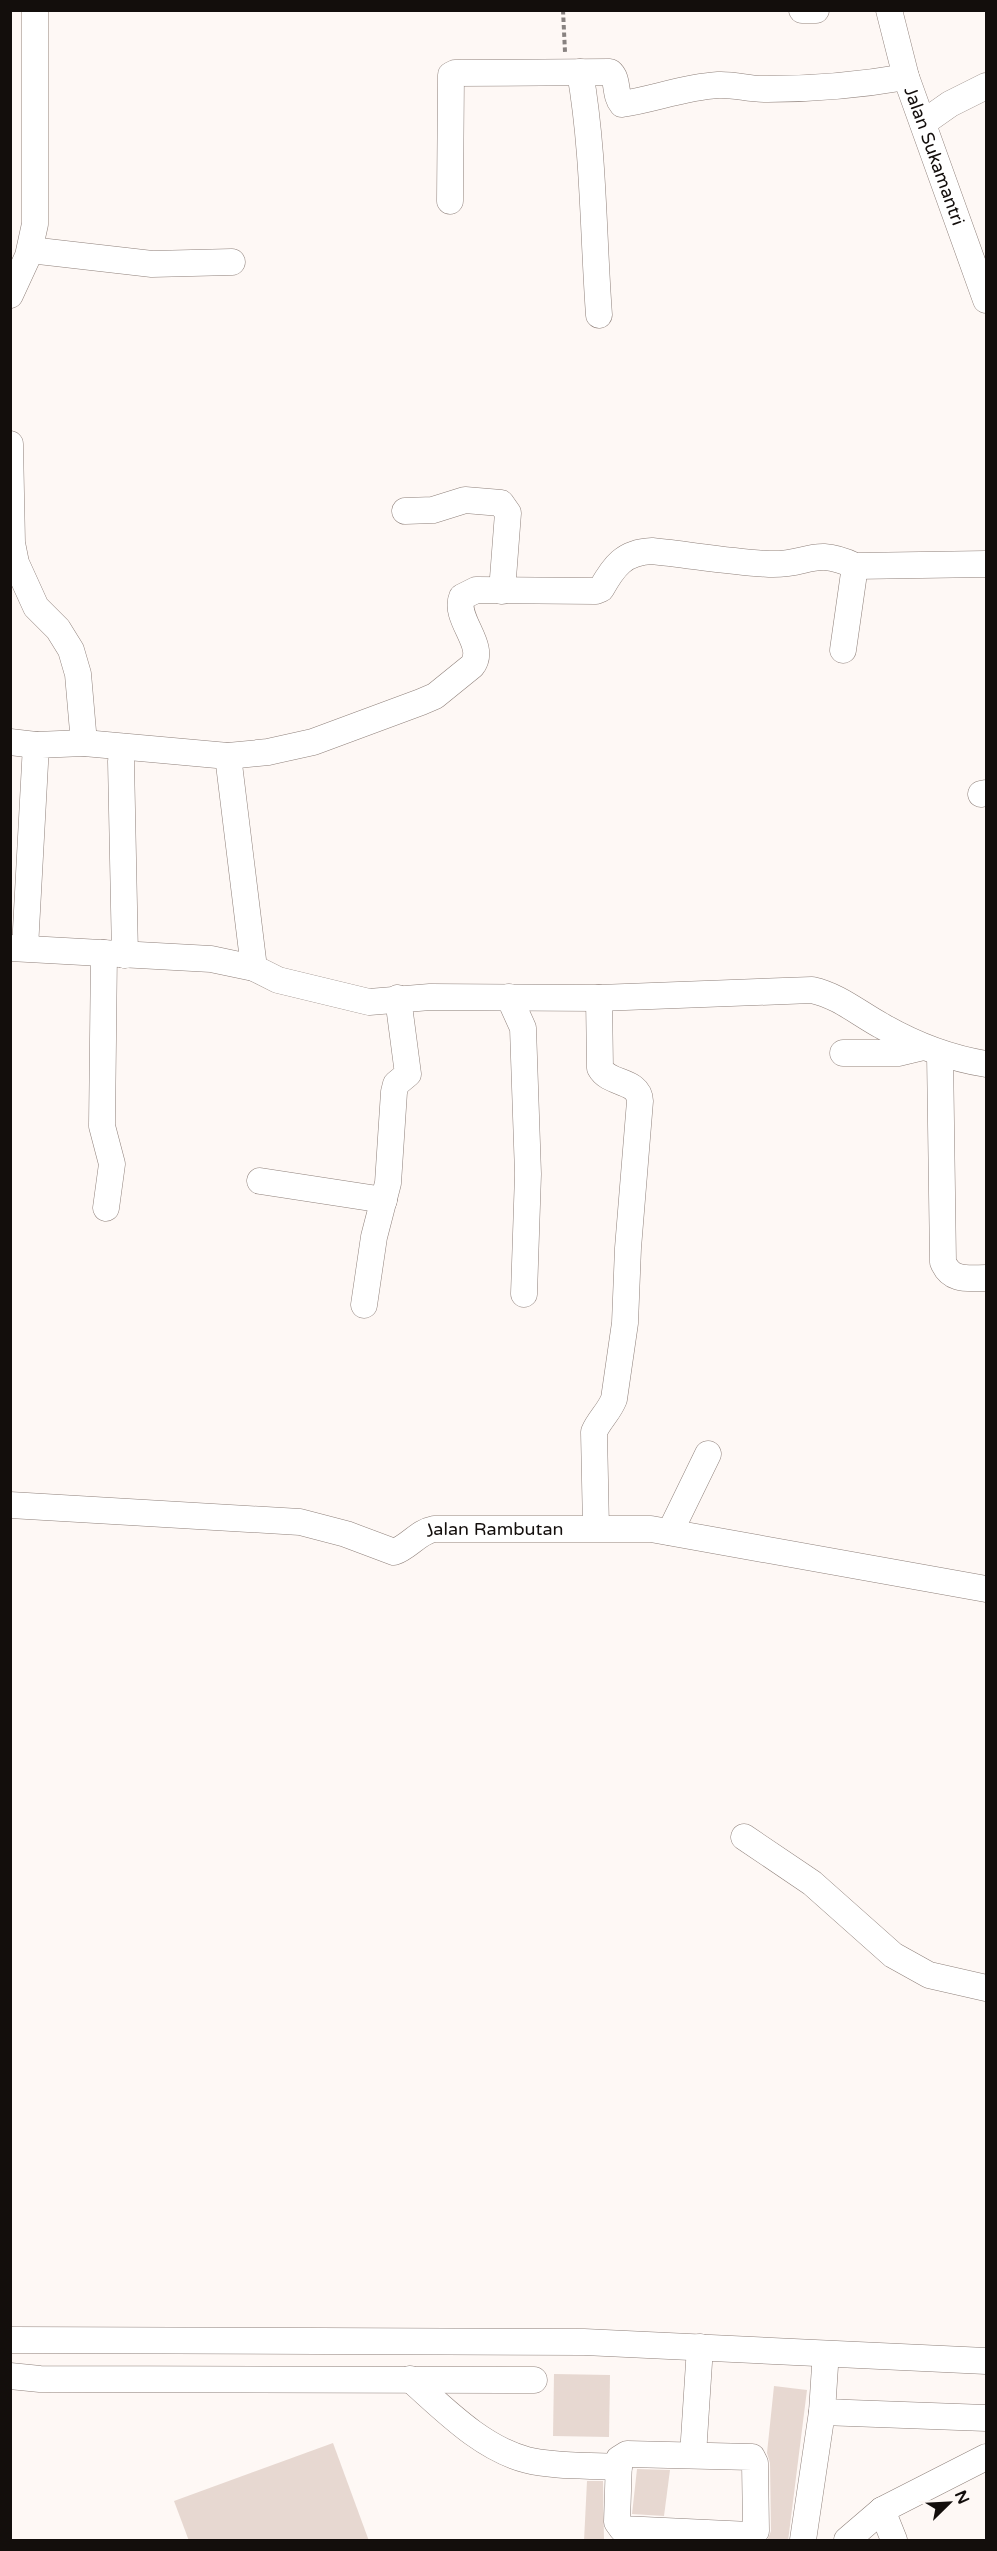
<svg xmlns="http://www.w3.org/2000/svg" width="997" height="2551" font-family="'Varela Round',sans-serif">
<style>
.building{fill:#e7d8d1}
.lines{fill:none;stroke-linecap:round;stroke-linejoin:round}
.minor-casing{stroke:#8f817b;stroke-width:27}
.path{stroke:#888280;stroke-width:4;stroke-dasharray:4.5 3;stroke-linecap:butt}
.minor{stroke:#fff;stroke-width:26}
.labels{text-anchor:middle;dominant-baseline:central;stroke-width:5;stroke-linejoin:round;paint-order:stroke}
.street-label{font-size:18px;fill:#130e0c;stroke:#fef8f5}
</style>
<rect width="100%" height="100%" fill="#fef8f5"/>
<g class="building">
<path d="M554,2374L610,2375L609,2437L553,2436Z"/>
<path d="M774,2386L807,2390L788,2541H767L771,2531L770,2463L767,2453Z"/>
<path d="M333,2443L369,2541H189L174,2501Z"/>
<path d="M637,2469L670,2470L664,2516L632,2514Z"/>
<path d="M587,2481H603L604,2541H584Z"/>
</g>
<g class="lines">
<g class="minor-casing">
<g id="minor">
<path d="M802,10H816"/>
<path id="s1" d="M889,10L906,77L986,300"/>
<path d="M580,72C594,152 593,234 599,315"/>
<path d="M923,123L950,104L986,86"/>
<path d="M450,201L451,75L455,73L610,72C619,79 614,95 622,104C654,99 685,87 718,85C735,84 751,90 768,89C815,89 860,85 906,77"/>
<path d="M30,250L152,264L232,262"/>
<path d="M10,295L28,256L35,224V10"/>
<path d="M10,444L12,543L16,563L36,607L58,629L71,650L78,674L84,743"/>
<path d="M405,511L433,510L465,500L501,503L508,513L502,591"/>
<path d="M843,650L855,566"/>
<path d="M10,742L36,745"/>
<path d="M228,756L254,968"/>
<path d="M121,761L125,955"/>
<path d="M981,794L986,793"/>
<path d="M10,948L211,959L254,968L278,980L369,1002L430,997L599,998L812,990C839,996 858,1013 882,1026C915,1045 949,1058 986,1064"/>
<path d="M25,948L36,745L84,743L228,756L268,752L313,742L421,702L435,696L472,666C488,646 453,619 462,597L476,590L596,591L601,589C614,566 624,552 652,551C691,555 730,562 769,564C808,566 813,546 855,566L986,564"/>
<path d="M104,953L102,1126L112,1164L106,1208"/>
<path d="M509,997L523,1028L528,1174L524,1294"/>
<path d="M843,1053H898L923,1047"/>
<path d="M940,1054L943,1262C951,1282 969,1278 986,1278"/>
<path d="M260,1181L384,1200"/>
<path d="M364,1305L374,1237L388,1183L394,1092L396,1084L408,1074L398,998"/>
<path id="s2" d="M10,1505L300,1522L346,1534L394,1552C409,1547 418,1532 434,1529H651L986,1589"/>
<path d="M596,1528L594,1432C599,1420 609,1412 614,1399L625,1323L628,1248L640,1101C639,1079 609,1085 600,1068L599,998"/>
<path d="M670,1532L708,1454"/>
<path d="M744,1837L812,1883L893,1955L929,1975L986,1988"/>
<path d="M10,2340L584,2342L986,2361"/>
<path d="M825,2366L822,2412L986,2418"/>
<path d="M10,2376L40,2379L534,2380"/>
<path d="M410,2379C444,2409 481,2448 527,2460C555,2467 589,2465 619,2467"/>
<path d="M627,2454L752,2457L755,2463L756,2531L750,2535L622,2529L617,2522L619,2459Z"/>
<path d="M693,2455L700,2347"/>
<path d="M882,2510L894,2540"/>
<path d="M803,2540L822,2412"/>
<path d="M847,2540L882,2510L986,2457"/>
</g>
</g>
<path class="path" d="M563,10L565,52"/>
<use href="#minor" class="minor"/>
</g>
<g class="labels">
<g class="street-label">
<text stroke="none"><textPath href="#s1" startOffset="153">Jalan Sukamantri</textPath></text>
<text stroke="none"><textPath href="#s2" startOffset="496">Jalan Rambutan</textPath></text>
</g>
</g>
<rect width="997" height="2551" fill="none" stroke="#130e0c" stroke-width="24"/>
<g transform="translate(949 2503) rotate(66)" stroke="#fef8f5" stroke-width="4.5" paint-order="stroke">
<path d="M0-4.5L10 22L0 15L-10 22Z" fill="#130e0c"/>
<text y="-9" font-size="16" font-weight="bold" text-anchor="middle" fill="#130e0c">N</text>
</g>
</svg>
